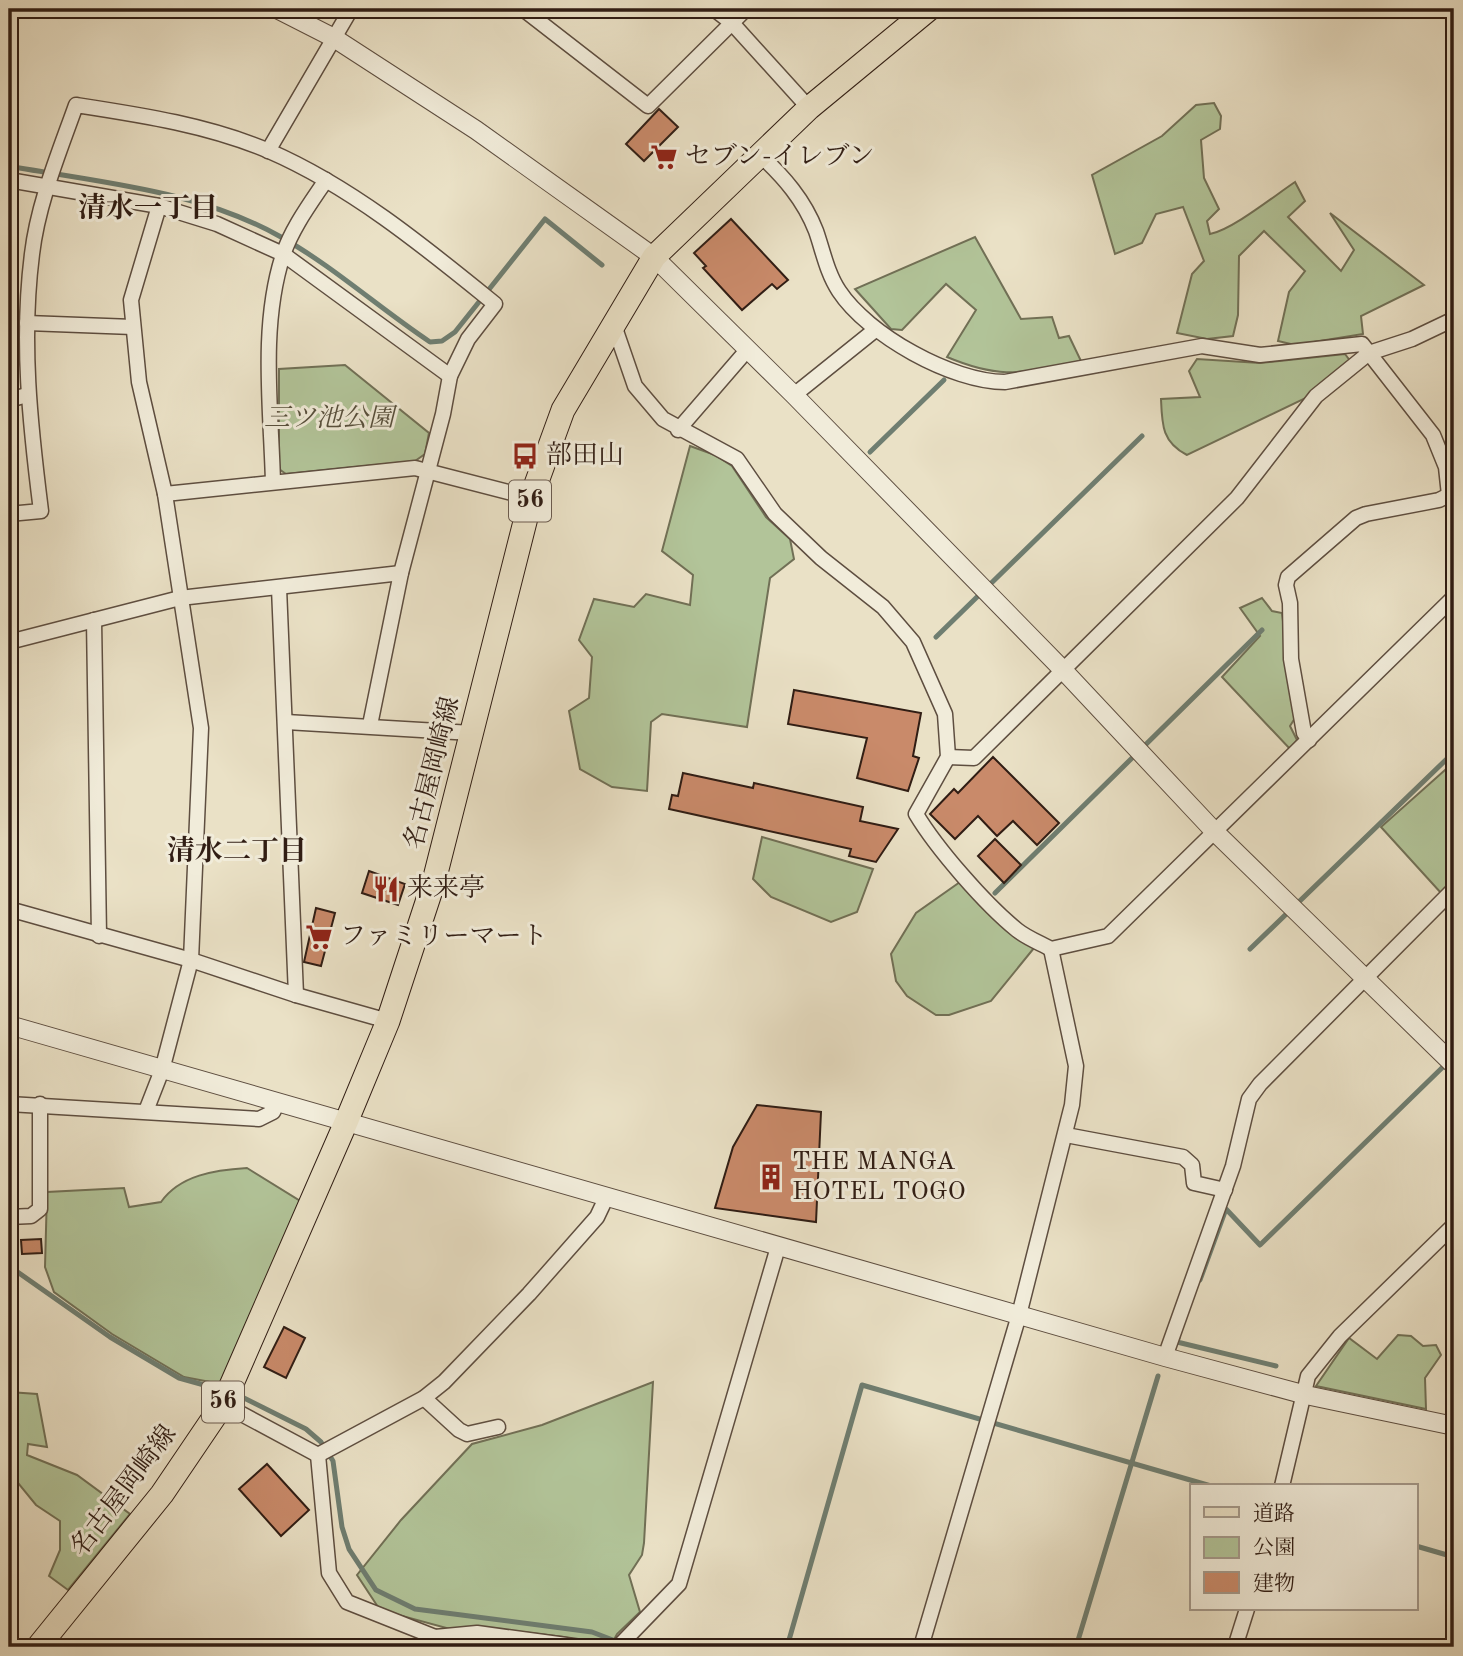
<svg xmlns="http://www.w3.org/2000/svg" width="1463" height="1656" font-family="'Old Standard TT','Noto Serif JP',serif">
<style>
.green{fill:#b2c499;stroke:#717056;stroke-width:2}
.lines{fill:none;stroke-linecap:round;stroke-linejoin:round}
.stream{stroke:#6f7e71;stroke-width:5}
.building{fill:#c98a6a;stroke:#301d14;stroke-width:2}
.minor-casing{stroke:#5e4e40;stroke-width:17}
.tertiary-casing{stroke:#5e4e40;stroke-width:20}
.primary-casing{stroke:#301d14;stroke-width:25}
.minor{stroke:#f1ecda;stroke-width:14}
.tertiary{stroke:#f1ecda;stroke-width:18}
.primary{stroke:#eae1c6;stroke-width:23}
.labels{text-anchor:middle;dominant-baseline:central;stroke-width:6;stroke-linejoin:round;paint-order:stroke}
.shield{fill:#f1ecda;stroke:#6a5b4f;stroke-width:2}
.shield-label{font-size:24px;font-weight:bold;fill:#301d14}
.poi-label{font-size:26px;fill:#301d14;stroke:#f1ecda;text-anchor:start}
.park-label{font-size:26px;font-style:italic;fill:#574f3c;stroke:#f1ecda}
.street-label{font-size:26px;fill:#301d14;stroke:#f1ecda}
.neighbourhood-label{font-size:28px;font-weight:bold;fill:#301d14;stroke:#f1ecda}
</style>
<rect width="100%" height="100%" fill="#eae1c6"/>
<filter id="stains"><feTurbulence type="fractalNoise" baseFrequency=".00286" numOctaves="4"/><feColorMatrix values="0 0 0 0 .2 0 0 0 0 .09 0 0 0 0 .02 0 0 0 .5 -.17"/></filter>
<radialGradient id="worn" r=".72"><stop offset=".6" stop-color="#630" stop-opacity="0"/><stop offset="1" stop-color="#630" stop-opacity=".3"/></radialGradient>
<g class="green">
<path d="M1214,103L1221,116L1220,129L1201,140L1204,178L1219,209L1207,221L1210,234C1232,230 1274,196 1295,182L1305,201L1288,217L1341,271L1354,250L1330,213L1424,285L1361,316L1363,334L1295,345L1278,341L1289,292L1305,271L1264,231L1239,256L1238,315L1233,336L1207,339L1177,333L1192,274L1204,261L1183,207L1156,214L1142,243L1115,254L1092,175L1162,136L1196,105Z"/>
<path d="M975,237L1021,319L1052,317L1059,338L1069,336L1081,361C1023,372 1004,381 947,357L976,310L946,284L902,330L891,329L855,289Z"/>
<path d="M1345,354L1351,362L1310,396L1187,455C1162,442 1162,425 1161,399L1200,397L1189,371L1197,359L1260,363Z"/>
<path d="M345,365L429,433L425,454L415,461L286,474L279,469V369Z"/>
<path d="M690,446L715,455L732,466L766,517L790,539L794,559L770,578L747,727L662,714L651,722L647,791L612,787L580,769L569,711L589,698L592,657L579,640L594,599L634,607L646,594L690,605L693,575L662,551Z"/>
<path d="M1262,598L1272,611L1282,613L1295,718L1290,726L1297,740L1290,749L1222,677L1260,636L1240,608Z"/>
<path d="M1454,762V879L1441,893L1381,827Z"/>
<path d="M762,837L873,869L857,912L831,922L771,897L753,879Z"/>
<path d="M960,882L1034,948L991,1001L949,1015H936L907,996L896,981L891,954L916,913Z"/>
<path d="M247,1168L305,1204L226,1385L184,1377L112,1334L54,1292L45,1267L47,1192L124,1188L129,1207L161,1202C180,1175 215,1170 247,1168Z"/>
<path d="M1398,1335L1411,1336L1423,1346L1436,1345L1441,1355L1425,1378L1426,1409L1316,1386L1349,1338L1377,1359Z"/>
<path d="M653,1382L644,1543L642,1555L629,1575L640,1612L617,1634L610,1647L564,1637L480,1627L450,1629L380,1610L357,1575L401,1520L472,1444L542,1425Z"/>
<path d="M9,1392L37,1394L47,1447L28,1444L27,1455L77,1475L130,1514L68,1590L49,1576L60,1550V1521L36,1505L9,1472Z"/>
</g>
<g class="lines">
<g class="stream">
<path d="M9,166C101,183 198,190 281,237C334,267 379,308 430,342L442,341L455,332L545,219L602,265"/>
<path d="M870,452L944,380"/>
<path d="M936,637L1142,436"/>
<path d="M995,893L1262,630"/>
<path d="M1250,949L1454,752"/>
<path d="M9,1266L110,1337L179,1378L222,1390"/>
<path d="M1200,1280L1226,1209L1260,1245L1447,1063"/>
<path d="M1178,1338L1177,1342L1276,1366"/>
<path d="M234,1393L306,1429L321,1442L333,1461L342,1527L349,1549L376,1590L415,1609L592,1632L631,1647"/>
<path d="M1416,1546L1454,1557"/>
<path d="M787,1647L862,1385L1211,1486"/>
<path d="M1076,1647L1158,1376"/>
</g>
</g>
<g class="building">
<path d="M659,109L678,127L644,161L626,144Z"/>
<path d="M731,219L788,280L777,289L772,284L742,310L703,268L706,266L694,253Z"/>
<path d="M794,690L921,713L913,756L919,758L908,791L857,778L867,738L788,724Z"/>
<path d="M993,757L1059,823L1037,845L1013,821L997,836L978,816L955,839L930,814L954,789L958,793Z"/>
<path d="M683,773L753,788L754,783L863,807L860,821L898,829L876,862L849,856L851,849L669,809L672,795L678,796Z"/>
<path d="M995,839L1021,865L1004,883L978,856Z"/>
<path d="M369,871L405,884L398,905L362,893Z"/>
<path d="M316,908L335,913L321,966L304,962Z"/>
<path d="M757,1105L821,1112L816,1222L715,1208L733,1147Z"/>
<path d="M41,1239L42,1253L22,1254L21,1240Z"/>
<path d="M284,1327L305,1338L286,1378L264,1367Z"/>
<path d="M267,1464L309,1510L281,1536L239,1489Z"/>
</g>
<g class="lines">
<g class="minor-casing">
<g id="minor">
<path d="M523,9L648,106L746,9"/>
<path d="M714,9L732,23L809,108"/>
<path d="M268,151L351,9"/>
<path d="M759,154C784,177 804,200 816,231C823,251 827,273 839,291C868,335 952,382 1005,382L1202,346L1260,355L1362,344L1433,435L1446,467L1449,495L1454,496"/>
<path d="M9,180L159,206L217,224L283,254L450,376"/>
<path d="M27,323L133,327"/>
<path d="M615,328L635,386L663,419L737,459L775,514L821,558L883,607L913,642L945,714L948,757L916,814C937,849 985,904 1017,930C1027,938 1040,943 1051,949L1108,936L1454,597"/>
<path d="M794,395L875,330"/>
<path d="M9,400L27,395"/>
<path d="M678,430L748,349"/>
<path d="M273,482C271,408 260,326 283,255C292,228 310,204 326,180"/>
<path d="M165,494L415,468L531,498"/>
<path d="M9,514L41,511C30,424 21,341 32,254C38,203 59,153 76,105C141,115 208,125 269,151C352,187 426,248 495,304L468,339L450,376L443,414L401,573L370,725"/>
<path d="M279,588L296,995"/>
<path d="M94,620L99,936"/>
<path d="M9,642L180,598L401,573"/>
<path d="M286,722L472,733"/>
<path d="M1309,740L1304,733L1291,659L1290,603L1286,585L1288,577L1356,518L1366,514L1439,500L1449,495"/>
<path d="M948,757L974,758L1237,498L1316,396L1369,353L1412,339L1454,319"/>
<path d="M9,909L191,960L296,995L388,1021"/>
<path d="M9,1104L259,1119L273,1112L278,1102"/>
<path d="M146,1111L162,1070L191,960L201,728L165,494L139,382L131,300L159,206"/>
<path d="M1066,1135L1183,1157L1192,1165L1194,1183L1225,1190"/>
<path d="M9,1217L31,1216L40,1209V1104"/>
<path d="M1165,1357L1233,1166L1249,1099L1260,1084L1454,889"/>
<path d="M424,1398L459,1430L467,1434L498,1427"/>
<path d="M223,1404L318,1455"/>
<path d="M318,1455L424,1398L444,1382L529,1294L597,1217L606,1198"/>
<path d="M318,1455L329,1573L347,1602L435,1637L445,1647"/>
<path d="M1282,1486L1308,1376L1340,1336L1454,1225"/>
<path d="M435,1637L477,1633L581,1647"/>
<path d="M618,1647L679,1584L778,1247"/>
<path d="M921,1647L1019,1315L1072,1105L1076,1066L1051,949"/>
<path d="M1235,1647L1247,1609"/>
</g>
</g>
<g class="tertiary-casing">
<g id="tertiary">
<path d="M277,9L334,38L476,130L654,257L794,395L1064,671L1215,832L1454,1065"/>
<path d="M9,1025L1165,1357L1306,1395L1454,1426"/>
</g>
</g>
<g class="primary-casing">
<path id="primary" d="M38,1647L162,1494L223,1404L347,1120L388,1021L434,881L531,498L563,410L654,257L809,108L929,9"/>
</g>
<use href="#minor" class="minor"/>
<use href="#tertiary" class="tertiary"/>
<use href="#primary" class="primary"/>
</g>
<defs>
<g id="supermarket-bare" transform="scale(2.1)"><path d="M-6-5.5h2.5l.6 2H6L4.5 2H-2.5L-4.4-4H-6ZM-1.5 3.2a1.3 1.3 0 1 0 .1 0ZM3 3.2a1.3 1.3 0 1 0 .1 0Z" fill="#8f2418" stroke="#f1ecda" stroke-width="2.5" paint-order="stroke"/></g>
<g id="bus-bare" transform="scale(2.1)"><path d="M-5-6H5V4H4V6H2V4H-2V6H-4V4H-5ZM-3.5-4V0h7V-4ZM-3.5 1.2v1.5H-2V1.2ZM2 1.2v1.5H3.5V1.2Z" fill="#8f2418" stroke="#f1ecda" stroke-width="2.5" paint-order="stroke"/></g>
<g id="restaurant-bare" transform="scale(2.1)"><path d="M-5-6h1v4h1v-4h1v4h1v-4h1v5L-1.5 .5V6h-2V.5L-5-1ZM5-6V6H3V1.5H1.5Q1.5-4 5-6Z" fill="#8f2418" stroke="#f1ecda" stroke-width="2.5" paint-order="stroke"/></g>
<g id="building-bare" transform="scale(2.1)"><path d="M-4-6H4V6H1V3H-1V6H-4ZM-2.5-4.3h1.7v1.8h-1.7ZM.8-4.3h1.7v1.8H.8ZM-2.5-1h1.7V.8h-1.7ZM.8-1h1.7V.8H.8Z" fill="#8f2418" stroke="#f1ecda" stroke-width="2.5" paint-order="stroke"/></g>
</defs>
<g fill-rule="evenodd">
<use href="#supermarket-bare" x="664" y="157"/>
<use href="#bus-bare" x="525" y="456"/>
<use href="#restaurant-bare" x="386" y="889"/>
<use href="#supermarket-bare" x="319" y="937"/>
<use href="#building-bare" x="771" y="1177"/>
</g>
<g class="labels">
<g class="shield">
<rect x="509" y="480.5" width="42" height="41" rx="5"/>
<rect x="202" y="1381.5" width="42" height="41" rx="5"/>
</g>
<g class="shield-label">
<text x="530" y="501">56</text>
<text x="223" y="1402">56</text>
</g>
<g class="poi-label">
<text x="685" y="157">セブン-イレブン</text>
<text x="546" y="456">部田山</text>
<text x="407" y="889">来来亭</text>
<text x="340" y="937">ファミリーマート</text>
<text x="792" y="1162">THE MANGA<tspan x="792" dy="30">HOTEL TOGO</tspan></text>
</g>
<g class="park-label">
<text x="329" y="419">三ツ池公園</text>
</g>
<g class="street-label">
<text transform="translate(433 773) rotate(-76)">名古屋岡崎線</text>
<text transform="translate(124 1491) rotate(-53)">名古屋岡崎線</text>
</g>
<g class="neighbourhood-label">
<text x="148" y="210">清水一丁目</text>
<text x="237" y="853">清水二丁目</text>
</g>
</g>
<rect width="1463" height="1656" fill="none" stroke="#eae1c6" stroke-width="35"/>
<rect x="10" y="10" width="1442" height="1635" fill="none" stroke="#301d14" stroke-width="3.5"/>
<rect x="18" y="18" width="1428" height="1621" fill="none" stroke="#301d14" stroke-width="2"/>
<rect x="1190" y="1484" width="228" height="126" fill="#f1ecda" stroke="#a4998b" stroke-width="2"/>
<rect x="1204" y="1507" width="35" height="10" fill="#eae1c6" stroke="#a4998b" stroke-width="2"/>
<text x="1253" y="1520" font-size="21" fill="#301d14">道路</text>
<rect x="1204" y="1537" width="35" height="21" fill="#b2c499" stroke="#a4998b" stroke-width="2"/>
<text x="1253" y="1554" font-size="21" fill="#301d14">公園</text>
<rect x="1204" y="1572" width="35" height="21" fill="#c98a6a" stroke="#a4998b" stroke-width="2"/>
<text x="1253" y="1590" font-size="21" fill="#301d14">建物</text>
<rect width="100%" height="100%" filter="url(#stains)"/>
<rect width="100%" height="100%" fill="url(#worn)"/>
</svg>
